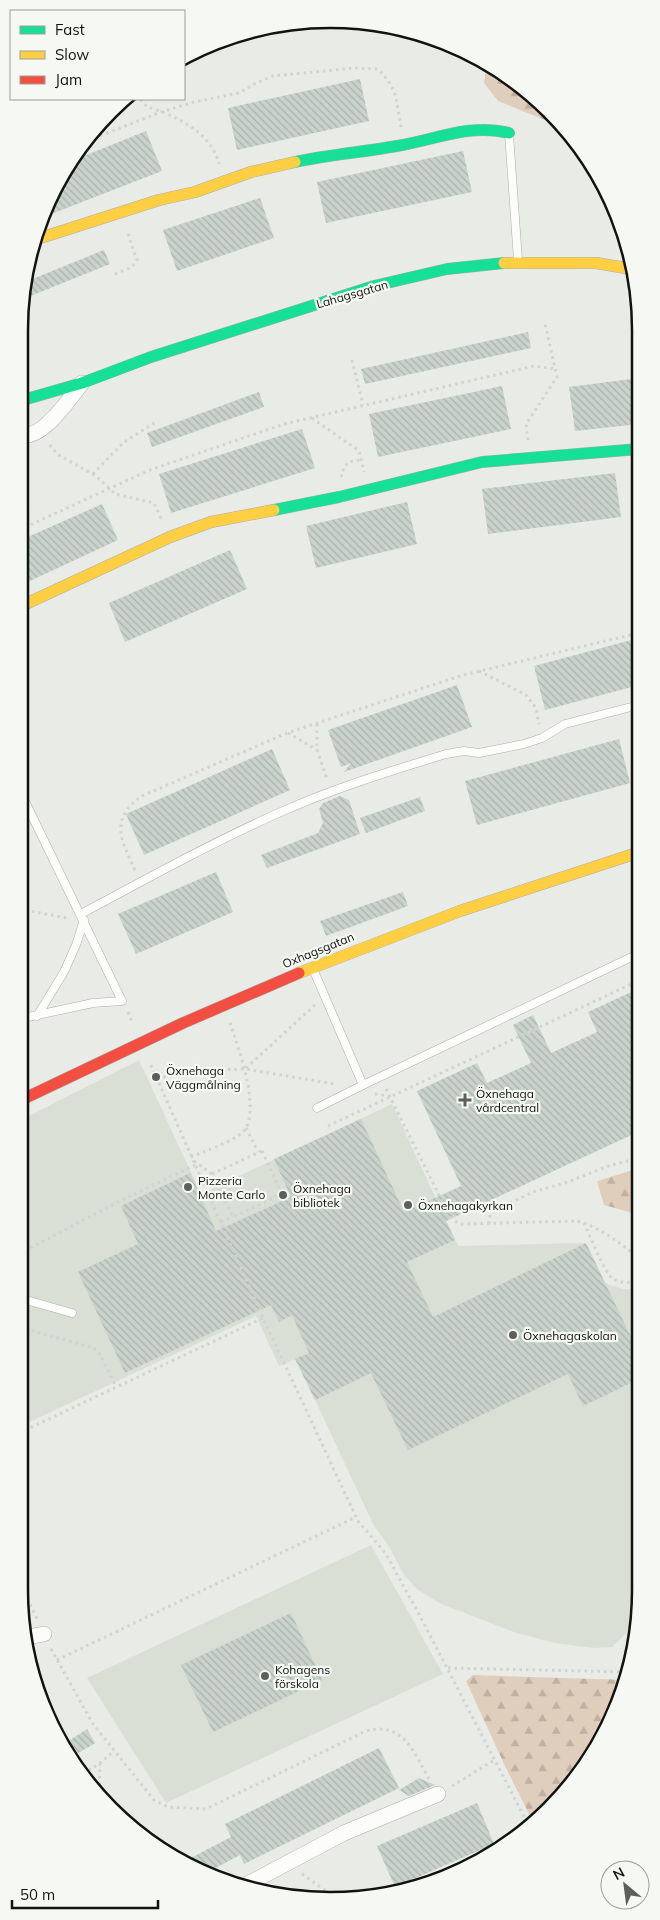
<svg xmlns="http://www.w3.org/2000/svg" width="660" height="1920" font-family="Mulish,sans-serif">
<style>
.built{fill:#dadfd5}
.forest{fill:url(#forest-firs)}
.building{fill:url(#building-back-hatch)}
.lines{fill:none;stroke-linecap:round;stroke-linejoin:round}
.lane-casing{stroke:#acaeab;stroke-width:9}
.street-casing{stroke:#acaeab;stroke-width:16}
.fast-casing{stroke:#acaeab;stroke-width:12}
.slow-casing{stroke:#acaeab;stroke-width:12}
.jam-casing{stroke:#acaeab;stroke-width:12}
.path{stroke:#d1d2d1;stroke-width:3;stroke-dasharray:2.5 4;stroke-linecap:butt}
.lane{stroke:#fcfcfb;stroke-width:8}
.street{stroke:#fcfcfb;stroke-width:15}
.fast{stroke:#16e098;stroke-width:11}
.slow{stroke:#ffcf43;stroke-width:11}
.jam{stroke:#f24e42;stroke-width:11}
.poi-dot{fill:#5d5f5c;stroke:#f6f9f3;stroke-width:2}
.labels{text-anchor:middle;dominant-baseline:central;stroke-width:4.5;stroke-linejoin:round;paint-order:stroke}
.street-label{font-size:12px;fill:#121311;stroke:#f6f9f3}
.poi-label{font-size:12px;fill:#121311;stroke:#f6f9f3;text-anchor:start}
.rim{fill:none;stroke:#121311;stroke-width:2.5}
</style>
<defs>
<pattern id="forest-firs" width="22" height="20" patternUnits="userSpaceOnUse" patternTransform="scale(1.25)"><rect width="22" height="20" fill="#e0cebd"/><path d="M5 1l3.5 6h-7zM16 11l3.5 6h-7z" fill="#bfb0a1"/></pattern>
<pattern id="building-back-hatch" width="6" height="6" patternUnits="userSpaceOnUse" patternTransform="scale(1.25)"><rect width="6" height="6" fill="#c9d2cc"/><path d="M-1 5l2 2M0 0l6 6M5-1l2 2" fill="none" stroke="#acb3ae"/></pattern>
</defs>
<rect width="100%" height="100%" fill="#e9ebe7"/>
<g class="built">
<path d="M139,1060L201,1194L392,1104L458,1246L586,1243L605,1283L623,1289H641V1590L637,1623L612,1647L593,1648L555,1643L514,1632L441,1604L418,1590L404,1575L390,1548L373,1524L296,1359L279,1366L256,1316L19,1427V1121Z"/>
<path d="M371,1545L443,1674L166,1803L87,1678Z"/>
</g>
<g class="forest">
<path d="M487,61L564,125L569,133L550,122L498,101L484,83Z"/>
<path d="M640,1168V1215L604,1205L597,1181Z"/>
<path d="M473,1675L626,1680L589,1763L532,1820L504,1764L466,1681Z"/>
</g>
<g class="building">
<path d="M360,79L369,121L237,150L228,108Z"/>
<path d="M146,131L162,171L46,216L74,160Z"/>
<path d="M463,151L472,192L326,223L317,182Z"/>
<path d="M260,198L274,238L177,271L163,230Z"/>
<path d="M104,250L110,264L23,299L25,282Z"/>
<path d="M528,332L531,348L365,384L361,369Z"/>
<path d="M639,378V424L575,431L569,387Z"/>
<path d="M502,386L511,429L378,457L369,414Z"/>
<path d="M259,392L264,407L152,447L147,433Z"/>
<path d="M302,429L315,468L171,513L159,474Z"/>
<path d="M615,473L621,517L488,534L482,489Z"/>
<path d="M407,502L417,544L316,568L306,526Z"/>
<path d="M102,504L118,540L19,586V541Z"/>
<path d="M230,550L247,589L125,642L109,603Z"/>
<path d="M639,638V685L545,710L534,666Z"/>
<path d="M457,685L472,727L344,772L351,763L341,767L328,730Z"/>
<path d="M619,739L630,783L477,825L465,781Z"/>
<path d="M272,749L290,790L144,855L126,814Z"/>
<path d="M340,796L349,800L360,834L267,868L261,855L318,833L323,823L319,809L323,803Z"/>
<path d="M420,797L425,811L366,833L360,818Z"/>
<path d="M216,872L233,912L136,954L118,914Z"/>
<path d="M403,892L408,906L326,936L320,921Z"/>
<path d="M640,988V1131L446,1221L455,1240L407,1262L433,1317L586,1243L641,1358V1378L583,1406L568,1374L408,1450L371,1373L315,1400L295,1359L309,1353L292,1315L279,1322L271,1305L125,1373L78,1272L138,1244L121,1206L190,1173L216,1231L291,1197L274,1159L361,1119L404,1212L461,1186L417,1091L477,1063L487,1083L531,1063L513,1025L533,1015L551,1053L597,1032L588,1012Z"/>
<path d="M291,1613L322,1680L213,1732L181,1665Z"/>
<path d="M87,1729L95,1743L72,1757L64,1744Z"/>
<path d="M379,1748L399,1788L244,1864L240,1855L206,1873L192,1869L183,1862L231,1837L225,1824Z"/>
<path d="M419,1778L435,1785L409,1796L399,1790Z"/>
<path d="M477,1803L494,1844L395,1887L377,1846Z"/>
</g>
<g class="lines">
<g class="lane-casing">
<g id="lane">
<path d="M509,134L518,260"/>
<path d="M19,789L122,1001L93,1003L19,1019"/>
<path d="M81,914C144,880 208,845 274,815C329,790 387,772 446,754L464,751L479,753L524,744L542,738L565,724L639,705"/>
<path d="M313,969L363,1085L640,953"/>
<path d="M37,1016L64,972L76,945L84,920"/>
<path d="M317,1108L363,1085"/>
<path d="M19,1298L72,1313"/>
</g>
</g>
<g class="street-casing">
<g id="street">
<path d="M19,433C39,445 70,398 82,383"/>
<path d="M28,1637L44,1634"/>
<path d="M246,1885L344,1833L438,1794"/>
</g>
</g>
<g class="fast-casing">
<g id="fast">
<path d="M295,162C328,155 363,152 397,146C435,140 470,123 509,133"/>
<path d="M19,403L23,400L82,383L151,357L374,286L447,269L504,263"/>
<path d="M274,510L339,497L482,462L639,449"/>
</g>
</g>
<g class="slow-casing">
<g id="slow">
<path d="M34,240L159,200L195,192L251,172L295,162"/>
<path d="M504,263H596L632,269"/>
<path d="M19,607L170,537L211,522L274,510"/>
<path d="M299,973L460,911L640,852"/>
</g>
</g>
<g class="jam-casing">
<path id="jam" d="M19,1101L183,1023L299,973"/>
</g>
<g class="path">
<path d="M141,99C144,107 152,108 160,111C185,121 212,136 219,164"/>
<path d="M82,143L161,112L194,102L239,93L254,84L273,76L355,68L378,69C398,89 396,100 401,127"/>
<path d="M115,274L132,267L137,260L127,231"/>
<path d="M352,360L363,405"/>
<path d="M312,418L359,451L364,472"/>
<path d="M528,440L526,424L557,377L545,324"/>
<path d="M50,445L57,454L96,476L115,494L154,503L162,520"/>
<path d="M93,474L124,442L156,422"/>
<path d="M342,477L341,474L348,462L361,460"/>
<path d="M19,530L150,470L284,424L534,366L556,369"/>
<path d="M479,671L526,695L536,708L539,724"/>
<path d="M317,724V750L327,779"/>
<path d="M288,733L317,750"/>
<path d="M135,870C121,840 109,819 142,796L287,733L463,675L639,633"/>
<path d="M19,909L67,918"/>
<path d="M128,1012L132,1022"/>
<path d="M151,1065L263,1318L358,1521L386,1554L421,1618L528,1824"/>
<path d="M246,1068L315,1005"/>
<path d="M157,1078L211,1070L245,1069L335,1084"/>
<path d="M386,1089L446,1209C450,1217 453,1221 461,1224L577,1221C597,1226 627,1246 641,1262"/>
<path d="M375,1094L388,1096"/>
<path d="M328,1126L640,980"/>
<path d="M246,1128L258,1152"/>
<path d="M262,1151L282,1194L233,1217L212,1174Z"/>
<path d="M191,1157C203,1152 236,1140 243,1132C262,1111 238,1047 230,1023"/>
<path d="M194,1161L212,1174"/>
<path d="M221,1222L233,1217"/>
<path d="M584,1223C589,1234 605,1274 613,1279C621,1284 633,1283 641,1281"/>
<path d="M489,1224L490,1215L494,1211L533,1192L565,1183L611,1165L640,1158"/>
<path d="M19,1254L118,1202L195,1165"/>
<path d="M19,1327L94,1348L100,1354L116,1387"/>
<path d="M19,1433L263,1318"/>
<path d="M19,1581L37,1619"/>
<path d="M51,1649L93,1724L154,1800L168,1807L206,1809L366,1731C403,1721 414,1752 429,1779"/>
<path d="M57,1660L356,1517"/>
<path d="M448,1668L630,1672"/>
<path d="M83,1774L100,1763L114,1751"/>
<path d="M452,1786L496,1759"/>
<path d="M99,1798L100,1764"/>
<path d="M302,1874L333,1896"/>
</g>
<use href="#lane" class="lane"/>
<use href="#street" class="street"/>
<use href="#fast" class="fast"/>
<use href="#slow" class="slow"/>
<use href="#jam" class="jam"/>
</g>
<g class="poi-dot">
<circle cx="156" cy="1077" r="5"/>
<path d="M462.5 1092.5h5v5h5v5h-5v5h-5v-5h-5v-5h5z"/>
<circle cx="188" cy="1187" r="5"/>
<circle cx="283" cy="1195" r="5"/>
<circle cx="408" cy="1205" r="5"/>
<circle cx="513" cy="1335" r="5"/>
<circle cx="265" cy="1676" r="5"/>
</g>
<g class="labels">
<g class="street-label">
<text transform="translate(352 294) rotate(-16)">Lahagsgatan</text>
<text transform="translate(318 950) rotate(-22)">Oxhagsgatan</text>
</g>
<g class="poi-label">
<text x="166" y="1070">Öxnehaga<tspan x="166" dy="14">Väggmålning</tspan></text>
<text x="476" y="1093">Öxnehaga<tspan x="476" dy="14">vårdcentral</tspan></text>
<text x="198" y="1180">Pizzeria<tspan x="198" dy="14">Monte Carlo</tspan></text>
<text x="293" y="1188">Öxnehaga<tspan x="293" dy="14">bibliotek</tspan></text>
<text x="418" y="1205">Öxnehagakyrkan</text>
<text x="523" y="1335">Öxnehagaskolan</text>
<text x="275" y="1669">Kohagens<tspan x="275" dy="14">förskola</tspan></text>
</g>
</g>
<path d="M0 0H660V1920H0ZM330 28H330A302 302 0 0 1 632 330V1590A302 302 0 0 1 330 1892H330A302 302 0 0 1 28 1590V330A302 302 0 0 1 330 28Z" fill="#f6f9f3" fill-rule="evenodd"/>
<path class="rim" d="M330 28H330A302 302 0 0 1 632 330V1590A302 302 0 0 1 330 1892H330A302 302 0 0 1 28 1590V330A302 302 0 0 1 330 28Z"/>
<rect x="10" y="10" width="175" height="90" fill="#f6f9f3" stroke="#9b9d99"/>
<rect x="20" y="26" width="25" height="8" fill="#16e098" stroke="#9b9d99"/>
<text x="55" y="35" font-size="15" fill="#121311">Fast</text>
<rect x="20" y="51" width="25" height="8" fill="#ffcf43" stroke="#9b9d99"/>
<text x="55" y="60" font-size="15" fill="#121311">Slow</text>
<rect x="20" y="76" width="25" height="8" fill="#f24e42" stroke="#9b9d99"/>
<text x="55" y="85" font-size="15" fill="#121311">Jam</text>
<g transform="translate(625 1885) rotate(331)"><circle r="24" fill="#f6f9f3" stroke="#9b9d99"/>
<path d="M0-4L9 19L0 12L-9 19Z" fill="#5d5f5c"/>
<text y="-8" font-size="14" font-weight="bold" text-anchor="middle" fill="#121311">N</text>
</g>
<path d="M12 1900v8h146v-8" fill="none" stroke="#121311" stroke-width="2.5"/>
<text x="20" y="1900" font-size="15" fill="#121311" stroke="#f6f9f3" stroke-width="4" paint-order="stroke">50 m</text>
</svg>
